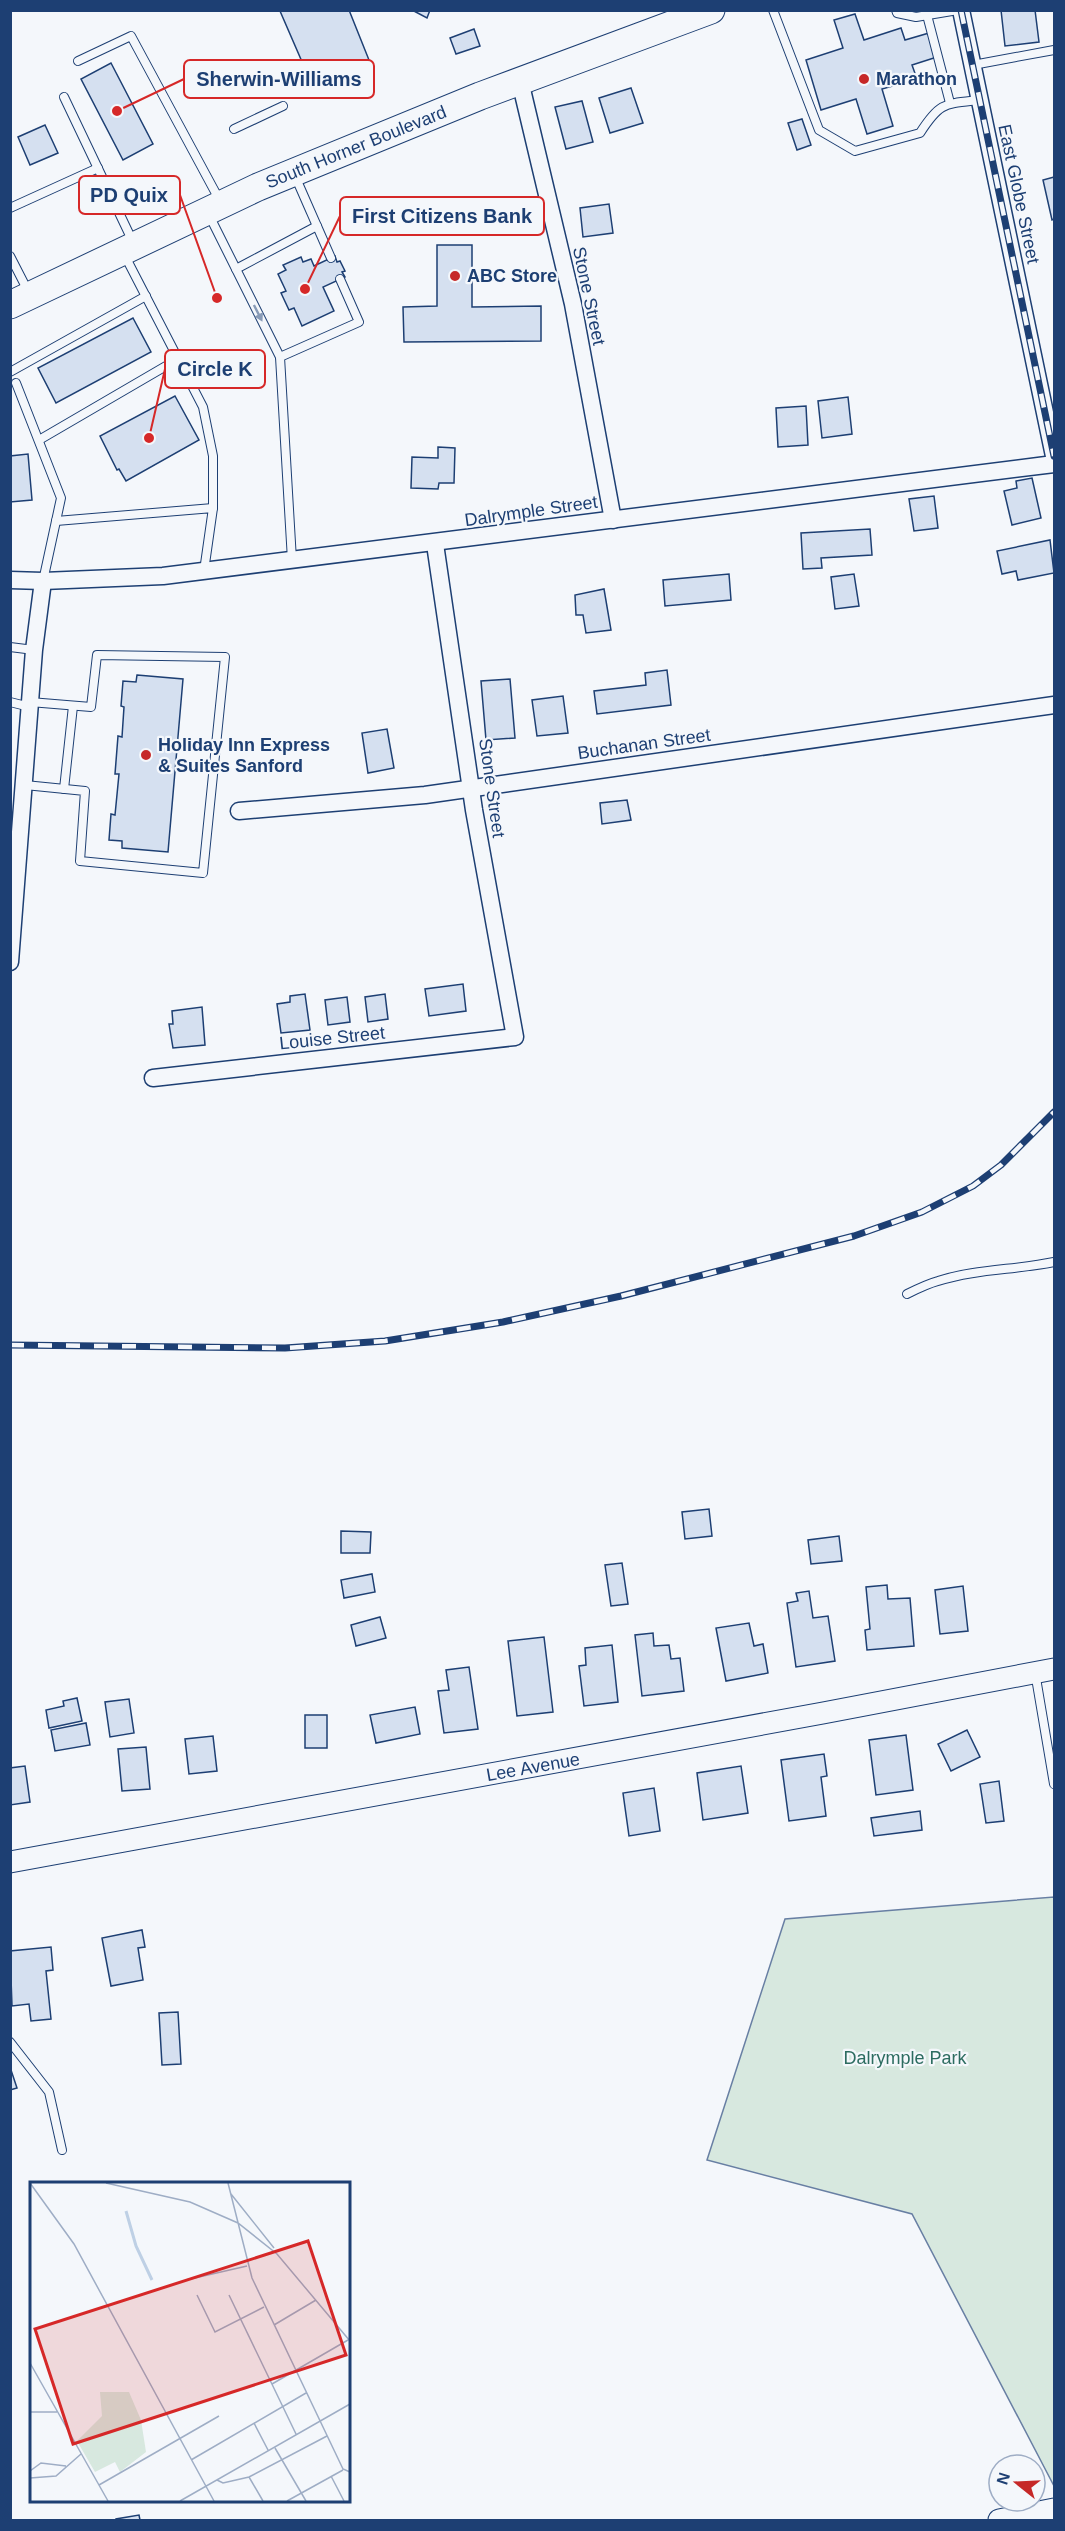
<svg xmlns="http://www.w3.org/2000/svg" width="1065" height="2531" font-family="Helvetica,sans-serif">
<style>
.green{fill:#d7e8df;stroke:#687fa3;stroke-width:1.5}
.building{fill:#d5e0f0;stroke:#1d3f73;stroke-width:1.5}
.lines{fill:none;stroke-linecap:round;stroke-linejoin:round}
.service-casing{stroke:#1d3f73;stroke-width:10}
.minor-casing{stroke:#1d3f73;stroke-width:19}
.tertiary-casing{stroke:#1d3f73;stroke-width:23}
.primary-casing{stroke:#1d3f73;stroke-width:29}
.service{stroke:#f4f7fb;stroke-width:8}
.minor{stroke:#f4f7fb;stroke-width:16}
.tertiary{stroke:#f4f7fb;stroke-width:21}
.primary{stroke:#f4f7fb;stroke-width:27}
.rail-casing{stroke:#1d3f73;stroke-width:7}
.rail{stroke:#f4f7fb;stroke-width:4.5;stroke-dasharray:14;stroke-linecap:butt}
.oneway{fill:#889bb7}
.poi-dot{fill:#c62828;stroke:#f4f7fb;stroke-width:2}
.labels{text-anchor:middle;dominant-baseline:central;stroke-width:4.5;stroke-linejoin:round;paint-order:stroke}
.poi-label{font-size:18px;font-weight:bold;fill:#1d3f73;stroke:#f4f7fb;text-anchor:start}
.street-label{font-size:18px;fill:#1d3f73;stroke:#f4f7fb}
.park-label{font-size:18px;fill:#2c6c60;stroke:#f4f7fb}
.inset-river{fill:none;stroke:#bed0e5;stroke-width:3}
.inset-road{fill:none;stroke:#9eadc5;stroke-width:1.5}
.view{fill:#d62828;fill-opacity:0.15;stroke:#d62828;stroke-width:3}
.inset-edge{fill:none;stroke:#1d3f73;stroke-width:3}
.leader{fill:none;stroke:#d62828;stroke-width:2}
.callout-dot{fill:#d62828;stroke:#f4f7fb;stroke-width:2}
.callout{fill:#f4f7fb;stroke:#d62828;stroke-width:2}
.callout-label{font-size:20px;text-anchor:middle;font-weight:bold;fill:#1d3f73}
</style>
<rect width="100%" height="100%" fill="#f4f7fb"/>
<path class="green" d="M1054,1897V2486L912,2214L707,2160L785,1919Z"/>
<g class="building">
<path d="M349,10L373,70L316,94L280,11Z"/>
<path d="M412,10H430L427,18Z"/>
<path d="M1001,10H1035L1039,42L1005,46Z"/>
<path d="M855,14L864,40L901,28L905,40L929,33L937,57L912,65L917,79L882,89L893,126L867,134L856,99L821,110L806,60L843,48L834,20Z"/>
<path d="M474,29L480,46L456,54L450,38Z"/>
<path d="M111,63L153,144L123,160L81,79Z"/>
<path d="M631,88L643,123L610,133L599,98Z"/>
<path d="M582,101L593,142L566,149L555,107Z"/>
<path d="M802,119L811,145L797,150L788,123Z"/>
<path d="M45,125L58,153L30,165L18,137Z"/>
<path d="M1054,177V219L1052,220L1043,180Z"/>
<path d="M609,204L613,233L583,237L580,208Z"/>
<path d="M437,245H472V307L541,306V341L404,342L403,307L437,306Z"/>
<path d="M335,256L337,262L340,261L345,271L342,272L345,277L323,287L334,311L302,326L294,308L289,310L281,293L286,291L278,274L286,270L283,265L301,257L303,262L311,259L314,266Z"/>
<path d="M133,318L151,352L56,403L38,368Z"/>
<path d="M175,396L199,440L126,481L119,469L117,470L100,436Z"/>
<path d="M848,397L852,434L822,438L818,401Z"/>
<path d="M806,406L808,445L778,447L776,408Z"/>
<path d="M438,447L455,448L454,483H439L438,489L411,488L412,457L438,458Z"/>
<path d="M28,454L32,500L10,502V456Z"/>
<path d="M1032,478L1041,518L1012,525L1004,491L1017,488L1016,481Z"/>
<path d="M934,496L938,528L914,531L909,499Z"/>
<path d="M870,529L872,555L821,558L822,568L803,569L801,533Z"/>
<path d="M1050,540L1054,573L1018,580L1016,571L1002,574L997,551Z"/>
<path d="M729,574L731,600L665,606L663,580Z"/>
<path d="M854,574L859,606L835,609L831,577Z"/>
<path d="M604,589L611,630L586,633L583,615H576L575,595Z"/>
<path d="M667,670L671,705L597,714L594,691L646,685L645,673Z"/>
<path d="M137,675L183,679L168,852L122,848V841L109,840L111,814L115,815L119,774H115L118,736L122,737L124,707L121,706L123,681L136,682Z"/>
<path d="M510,679L515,738L486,740L481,681Z"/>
<path d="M563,696L568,733L537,736L532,700Z"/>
<path d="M387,729L394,768L368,773L362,733Z"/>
<path d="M627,800L631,820L602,824L600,803Z"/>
<path d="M463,984L466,1011L429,1016L425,989Z"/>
<path d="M305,994L310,1030L281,1033L277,1004L290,1002V996Z"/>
<path d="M385,994L388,1019L368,1022L365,997Z"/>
<path d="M347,997L350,1022L328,1025L325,1000Z"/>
<path d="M202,1007L205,1045L173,1048L169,1024H173L172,1011Z"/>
<path d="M709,1509L712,1536L685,1539L682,1512Z"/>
<path d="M341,1531L371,1532L370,1553H341Z"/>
<path d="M839,1536L842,1561L811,1564L808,1540Z"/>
<path d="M622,1563L628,1604L611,1606L605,1565Z"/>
<path d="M372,1574L375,1592L344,1598L341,1580Z"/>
<path d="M887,1585L888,1599L910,1598L914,1646L867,1650L865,1630L870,1629L866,1587Z"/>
<path d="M963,1586L968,1631L940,1634L935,1590Z"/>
<path d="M809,1591L813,1618L828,1616L835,1661L796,1667L787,1603L798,1601L796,1593Z"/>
<path d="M380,1617L386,1638L356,1646L351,1625Z"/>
<path d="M749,1623L754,1646L763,1644L768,1673L726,1681L716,1628Z"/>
<path d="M653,1633L654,1646L669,1645L671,1659L680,1658L684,1691L642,1696L635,1635Z"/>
<path d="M544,1637L553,1712L517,1716L508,1641Z"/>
<path d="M612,1645L618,1702L584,1706L579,1666L586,1665L585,1648Z"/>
<path d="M469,1667L478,1729L444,1733L438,1691L449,1690L446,1670Z"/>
<path d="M77,1698L82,1721L49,1728L46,1710L64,1706L63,1701Z"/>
<path d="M129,1699L134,1733L110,1737L105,1702Z"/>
<path d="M415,1707L420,1734L376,1743L370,1715Z"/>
<rect x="305" y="1715" width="22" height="33"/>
<path d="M86,1723L90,1745L55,1751L51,1730Z"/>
<path d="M967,1730L980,1757L951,1771L938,1744Z"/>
<path d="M906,1735L913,1790L876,1795L869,1740Z"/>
<path d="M213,1736L217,1771L189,1774L185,1739Z"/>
<path d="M146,1747L150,1789L122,1791L118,1749Z"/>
<path d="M824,1754L827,1776L821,1777L826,1816L789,1821L781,1760Z"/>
<path d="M25,1766L30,1802L10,1805V1768Z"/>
<path d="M741,1766L748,1813L703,1820L697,1773Z"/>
<path d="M999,1781L1004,1821L986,1823L980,1784Z"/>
<path d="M654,1788L660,1831L629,1836L623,1793Z"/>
<path d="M920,1811L922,1830L874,1836L871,1818Z"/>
<path d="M142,1930L145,1947L138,1948L143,1980L111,1986L102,1938Z"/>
<path d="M51,1947L53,1970L46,1971L51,2019L31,2021L29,2004L12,2006L10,1951Z"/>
<path d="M178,2012L181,2064L162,2065L159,2013Z"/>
<path d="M10,2067L17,2088L10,2090Z"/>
<path d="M139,2515L140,2520H116V2519Z"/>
</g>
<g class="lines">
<g class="service-casing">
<g id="service">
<path d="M773,10L819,130L855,151L920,133C940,102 944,104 980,100"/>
<path d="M896,10L897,13L916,17L958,10"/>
<path d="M927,15L950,103"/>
<path d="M78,61L131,36L220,201"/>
<path d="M973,65L1054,50"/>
<path d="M64,97L133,242"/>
<path d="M234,129L283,106"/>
<path d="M295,176L331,258"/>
<path d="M10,208L98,168"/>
<path d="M208,213L280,357"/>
<path d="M10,256L29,293"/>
<path d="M125,256L203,407L213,456V508"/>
<path d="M236,269L317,226"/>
<path d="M10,372L146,296"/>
<path d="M16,383L61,498L43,581"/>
<path d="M39,440L178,359"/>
<path d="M56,521L213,508L204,571"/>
<path d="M292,560L280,357L359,322L340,279"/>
<path d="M10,647L34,650"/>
<path d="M10,702L30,707"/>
<path d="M25,785L85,791L80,861L203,873L225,657L97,655L91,707L30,702"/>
<path d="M64,789L73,706"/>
<path d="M907,1294C917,1289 927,1284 938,1281C975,1269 1016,1270 1054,1262"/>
<path d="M1035,1672L1054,1784"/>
<path d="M10,2042L49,2092L62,2150"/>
</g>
</g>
<g class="minor-casing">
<g id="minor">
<path d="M961,10L1054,456"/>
<path d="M520,81L573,304L613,520"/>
<path d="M10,580L43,581L163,576L1054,464"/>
<path d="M239,811L425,795L1054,705"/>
<path d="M10,962L34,650L43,581"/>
<path d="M153,1078L515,1037L474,810L435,544"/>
</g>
</g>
<g class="tertiary-casing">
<g id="tertiary">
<path d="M10,1862L823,1713L1054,1669"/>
<path d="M999,2520L1054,2509"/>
</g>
</g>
<g class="primary-casing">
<path id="primary" d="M10,305L258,187L480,96L711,10"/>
</g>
<use href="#service" class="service"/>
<use href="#minor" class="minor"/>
<use href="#tertiary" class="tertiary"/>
<use href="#primary" class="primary"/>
<g class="rail-casing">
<g id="rail">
<path d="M961,10L1054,456"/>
<path d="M10,1345L285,1348L385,1341L503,1322L621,1296L854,1236L922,1212L973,1186L1001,1165L1054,1112"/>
</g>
</g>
<use href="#rail" class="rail"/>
</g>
<defs><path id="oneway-solid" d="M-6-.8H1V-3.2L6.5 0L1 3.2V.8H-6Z" transform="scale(1.5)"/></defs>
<use class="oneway" href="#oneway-solid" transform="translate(258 313) rotate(63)"/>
<g class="poi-dot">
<circle cx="864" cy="79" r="6"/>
<circle cx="455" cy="276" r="6"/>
<circle cx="146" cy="755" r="6"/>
</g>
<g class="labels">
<g class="poi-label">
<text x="876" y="79">Marathon</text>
<text x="467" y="276">ABC Store</text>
<text x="158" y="745">Holiday Inn Express<tspan x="158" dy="21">&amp; Suites Sanford</tspan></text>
</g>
<g class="street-label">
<text transform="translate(356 147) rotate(-22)">South Horner Boulevard</text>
<text transform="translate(1019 194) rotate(78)">East Globe Street</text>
<text transform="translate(589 296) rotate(78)">Stone Street</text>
<text transform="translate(531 511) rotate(-8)">Dalrymple Street</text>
<text transform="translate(644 744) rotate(-8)">Buchanan Street</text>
<text transform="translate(492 788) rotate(82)">Stone Street</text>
<text transform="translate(332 1038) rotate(-6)">Louise Street</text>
<text transform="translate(533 1767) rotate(-10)">Lee Avenue</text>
</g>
<g class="park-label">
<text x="905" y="2058">Dalrymple Park</text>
</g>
</g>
<g transform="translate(30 2182)">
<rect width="320" height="320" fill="#f4f7fb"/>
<path d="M70,210H99L111,238L116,270L90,290L85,280L65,290L47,259L72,234Z" fill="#d7e8df"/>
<path class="inset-river" d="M96,29L106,64L122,98"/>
<path class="inset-road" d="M0,1L44,62L184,319M76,1L160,20L208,41L247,72L320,159M198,1L222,96L313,287L320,290M201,12L244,66M156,98L217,84M167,113L185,150L234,125M199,113L266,252M244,143L286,118M0,181L78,319M242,202L318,158M0,230H27M224,241L238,268M245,266L276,319M161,278L276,211M0,289L11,281L36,284M301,294L314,319M219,295L233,319M0,296L26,294L51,272M187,298L193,301L219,295L297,254M69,303L189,234M150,319L320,222M257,319L313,288"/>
<path class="view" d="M278,59L316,173L43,262L5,147Z"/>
<rect width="320" height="320" class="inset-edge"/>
</g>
<path class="leader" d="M117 111L184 79M217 298L180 195M305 289L340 216M149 438L165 369"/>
<g class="callout-dot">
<circle cx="117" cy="111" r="6"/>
<circle cx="217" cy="298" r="6"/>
<circle cx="305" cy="289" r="6"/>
<circle cx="149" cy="438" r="6"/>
</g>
<g class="callout">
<rect x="184" y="60" width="190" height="38" rx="6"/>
<rect x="79" y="176" width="101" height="38" rx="6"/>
<rect x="340" y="197" width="204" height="38" rx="6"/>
<rect x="165" y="350" width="100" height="38" rx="6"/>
</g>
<g class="callout-label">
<text x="279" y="86">Sherwin-Williams</text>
<text x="129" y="202">PD Quix</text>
<text x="442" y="223">First Citizens Bank</text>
<text x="215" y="376">Circle K</text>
</g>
<rect width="1065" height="2531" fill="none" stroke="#1d3f73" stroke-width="24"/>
<g transform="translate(1017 2483) rotate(288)"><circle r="28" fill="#f4f7fb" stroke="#9eadc5" stroke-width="1.5"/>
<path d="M0-4.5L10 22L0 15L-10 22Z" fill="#c62828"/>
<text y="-9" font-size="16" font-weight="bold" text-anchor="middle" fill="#1d3f73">N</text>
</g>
</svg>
